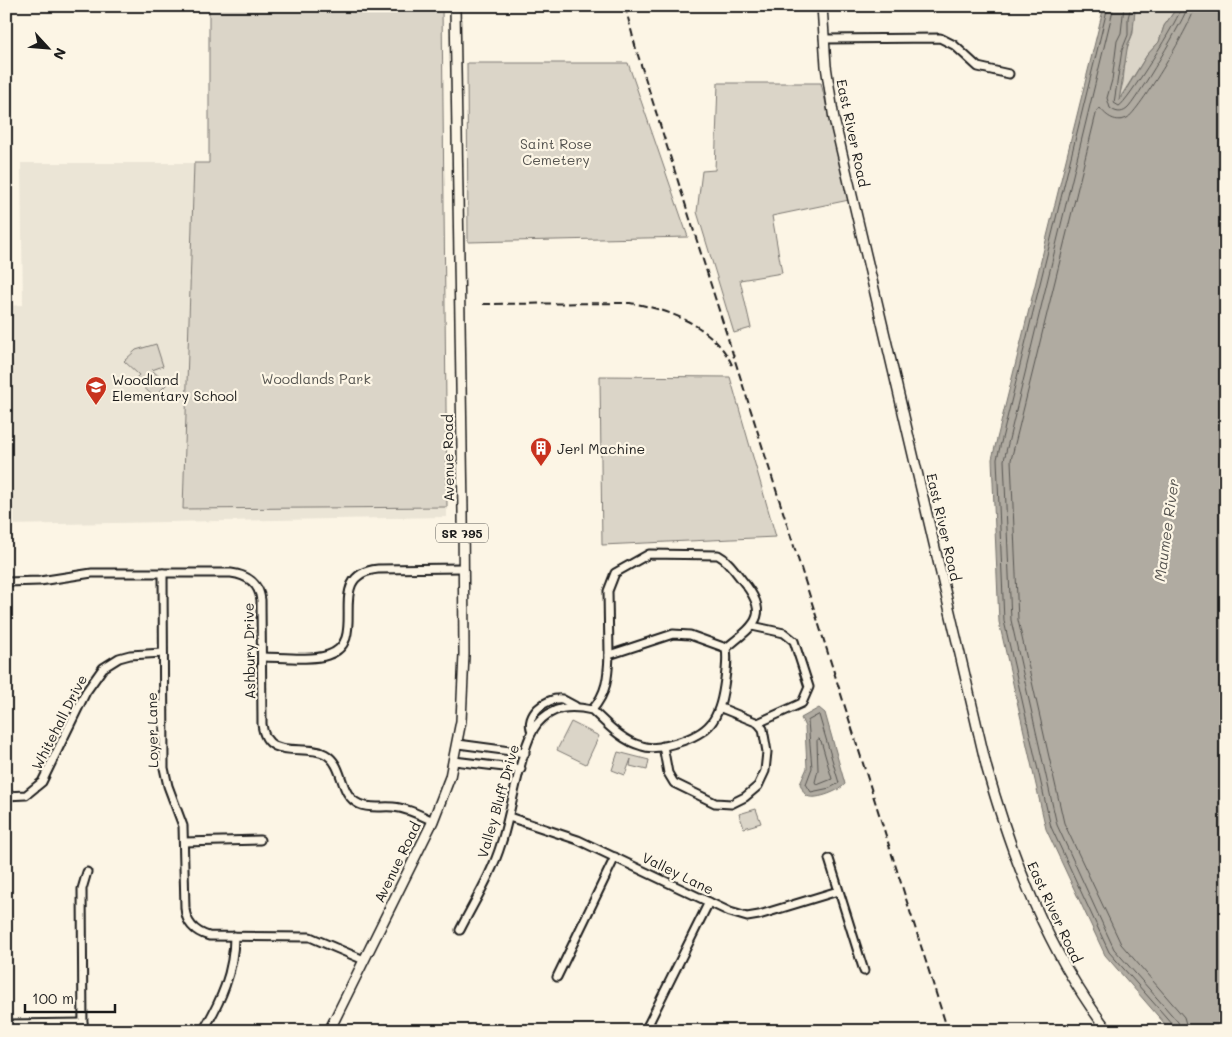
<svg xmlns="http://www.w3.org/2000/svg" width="1232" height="1037" font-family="Mali,sans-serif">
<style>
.built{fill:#ebe5d6}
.green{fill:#dbd5c8;stroke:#7c7872}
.water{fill:#b0aba1;stroke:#75726c}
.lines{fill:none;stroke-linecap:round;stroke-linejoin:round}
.shore{stroke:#575551;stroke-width:1}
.minor-casing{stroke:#1c1c1c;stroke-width:11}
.major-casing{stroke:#1c1c1c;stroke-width:12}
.minor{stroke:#fcf5e5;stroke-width:7}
.major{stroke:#fcf5e5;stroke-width:9}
.rail{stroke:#1c1c1c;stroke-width:2;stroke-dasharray:8 4;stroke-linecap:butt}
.labels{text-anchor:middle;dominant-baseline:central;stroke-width:4.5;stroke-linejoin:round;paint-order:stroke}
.shield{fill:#fcf5e5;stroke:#5f5d58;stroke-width:1}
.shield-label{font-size:12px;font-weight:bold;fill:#1c1c1c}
.street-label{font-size:14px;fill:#1c1c1c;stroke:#fcf5e5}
.park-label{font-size:14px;fill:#555450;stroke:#fcf5e5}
.poi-label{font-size:14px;fill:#1c1c1c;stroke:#fcf5e5;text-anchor:start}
.water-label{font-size:15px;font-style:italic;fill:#575551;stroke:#fcf5e5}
</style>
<rect width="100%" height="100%" fill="#fcf5e5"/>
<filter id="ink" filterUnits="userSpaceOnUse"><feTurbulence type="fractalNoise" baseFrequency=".02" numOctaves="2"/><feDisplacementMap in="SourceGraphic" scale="10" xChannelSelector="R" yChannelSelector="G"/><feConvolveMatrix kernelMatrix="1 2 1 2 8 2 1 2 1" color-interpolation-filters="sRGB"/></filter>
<g filter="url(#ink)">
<path class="built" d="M21,163H194L183,509L447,507V517L6,525V306L23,305Z"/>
<g class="green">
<path d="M209,6H442L447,507L183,509L194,163H209Z"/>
<path d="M1136,6H1178L1164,26L1159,42L1147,55L1118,101L1123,82L1126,51L1133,33V19Z"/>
<path d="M467,63H628L688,237L468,242Z"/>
<path d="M718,83H821L849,200L772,216L782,273L740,280L751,328L734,333L697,212L702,171L715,170Z"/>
<path d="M156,344L163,366L152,370L167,384L154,397L135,379L139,375L124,361L136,350Z"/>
<path d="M600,376L730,377L776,537L602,545Z"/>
<path d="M571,722L599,736L586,764L557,750Z"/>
<path d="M618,752L649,760L647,770L630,766L631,759L625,775L612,770Z"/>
<path d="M756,809L761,823L744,828L739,814Z"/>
</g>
<g class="water">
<path d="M1104,6H1136C1133,18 1135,34 1128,43L1119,101L1147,55L1159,42L1164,26L1178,6H1226V1031H1171L1105,955L1046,829L999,622L992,459Z"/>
<path d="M819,708L825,713L845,784C840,791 812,802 806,795C803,793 802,787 800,784L807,768L805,727L801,718Z"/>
</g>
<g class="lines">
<g class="shore">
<path d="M1108,6L997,459L1004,621L1051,827L1109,952L1173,1025L1174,1031"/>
<path d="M1114,6L1004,460L1011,620L1057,825L1114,949L1178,1022L1181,1031"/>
<path d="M1124,6L1121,33L1117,41L1112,80L1107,98L1110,108C1115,112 1121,114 1127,109C1135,103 1187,15 1188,6"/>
<path d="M1131,6L1128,18V35L1122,50L1114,103L1119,106C1126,104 1181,16 1182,6"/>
<path d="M819,715L839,783L830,788L811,792L806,784L812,768L808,721Z"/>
<path d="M819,739L821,741L832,779L817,785L815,782L818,770L817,741Z"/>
<path d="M1188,1031L1184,1017L1121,944L1064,823L1018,620L1011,460L1097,110L1100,108C1107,117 1116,123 1127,118C1138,113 1195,19 1195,6"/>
</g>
<g class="minor-casing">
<g id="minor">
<path d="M824,39L940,38L954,45L978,67L1009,74"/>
<path d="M163,573L164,768L168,786L183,826L185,908C186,923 195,932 209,936L310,937L364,960"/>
<path d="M6,582L40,581L92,573H231C247,575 259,583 261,600L262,724C266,762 304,743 325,754C345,765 338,794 359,804C369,809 382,806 393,807C407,808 420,815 433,821"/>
<path d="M752,626L784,633L794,641L809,687L802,703L758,723"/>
<path d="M609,655L608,591L615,573L649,554L718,555C728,560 735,571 742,580C771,615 756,624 726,648"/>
<path d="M262,657C280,657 311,661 328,655C372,641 321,575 378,569L462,568"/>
<path d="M532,732C524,715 546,697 562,699L575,706"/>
<path d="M458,744L525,753"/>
<path d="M663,746L668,773L674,783L715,803L731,804L745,797L758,786L765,771L767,752L763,729L758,723L721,708"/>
<path d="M454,761L521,769"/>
<path d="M6,796L26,795L42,782L86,692L103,668L119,658L130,655L163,653"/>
<path d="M509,817L578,840L730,912L747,917L759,915L838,891"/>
<path d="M184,842L260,840"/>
<path d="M829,859L864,971"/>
<path d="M460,930C474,902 492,874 501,844C511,816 521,743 537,724C552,706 571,705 592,710C607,693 608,677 609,655L673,634L690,635L726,648C728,661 726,673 724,686C719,720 710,733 676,743C665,746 653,750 642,746C622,741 607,724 592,710"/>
<path d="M557,977L615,857"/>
<path d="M6,1024L83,1023"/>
<path d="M648,1025L660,1031"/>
<path d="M83,1031L82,889L87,872"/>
<path d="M203,1031C221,1001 234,972 234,936"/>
<path d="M645,1031L709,902"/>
</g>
</g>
<g class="major-casing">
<g id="major">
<path d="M822,6L826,66L834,119L987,769C1014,863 1048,952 1108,1031"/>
<path d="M329,1031L433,821L450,777L461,721L464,654L463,511L455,6"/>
</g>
</g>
<use href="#minor" class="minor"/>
<use href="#major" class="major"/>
<g class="rail">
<path d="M625,6L636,49L948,1031"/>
<path d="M483,304L630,303C669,309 715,327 732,365"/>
</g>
</g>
</g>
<defs>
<g id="school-pin" transform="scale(1.125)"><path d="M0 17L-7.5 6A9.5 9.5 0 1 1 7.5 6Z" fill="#c8321e" stroke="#fcf5e5"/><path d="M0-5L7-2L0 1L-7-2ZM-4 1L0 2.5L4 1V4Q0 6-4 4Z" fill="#fff"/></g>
<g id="building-pin" transform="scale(1.125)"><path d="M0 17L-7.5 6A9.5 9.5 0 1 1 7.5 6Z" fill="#c8321e" stroke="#fcf5e5"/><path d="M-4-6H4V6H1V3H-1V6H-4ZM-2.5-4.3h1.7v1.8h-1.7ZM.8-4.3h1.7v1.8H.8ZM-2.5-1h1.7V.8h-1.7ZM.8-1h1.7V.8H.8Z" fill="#fff"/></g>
</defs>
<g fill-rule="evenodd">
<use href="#school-pin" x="96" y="387"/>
<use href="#building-pin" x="541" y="448"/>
</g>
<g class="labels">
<rect class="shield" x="436" y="523.5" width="52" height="19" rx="4"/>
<g class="shield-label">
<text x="462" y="533">SR 795</text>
</g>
<g class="street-label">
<text transform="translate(853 133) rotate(78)">East River Road</text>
<text transform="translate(448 458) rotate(-91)">Avenue Road</text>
<text transform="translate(944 527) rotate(77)">East River Road</text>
<text transform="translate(249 651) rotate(-91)">Ashbury Drive</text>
<text transform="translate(59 722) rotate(-63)">Whitehall Drive</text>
<text transform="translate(152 730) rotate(-91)">Loyer Lane</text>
<text transform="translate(498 801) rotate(-74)">Valley Bluff Drive</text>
<text transform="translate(397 862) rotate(-64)">Avenue Road</text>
<text transform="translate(678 873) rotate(26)">Valley Lane</text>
<text transform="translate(1055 912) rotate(65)">East River Road</text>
</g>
<g class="park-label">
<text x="556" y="143">Saint Rose<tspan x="556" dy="16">Cemetery</tspan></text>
<text x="316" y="378">Woodlands Park</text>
</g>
<g class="poi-label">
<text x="112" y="379">Woodland<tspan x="112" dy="16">Elementary School</tspan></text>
<text x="557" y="448">Jerl Machine</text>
</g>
<g class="water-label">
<text transform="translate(1166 530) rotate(-82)">Maumee River</text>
</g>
</g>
<rect width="1232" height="1037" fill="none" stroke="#fcf5e5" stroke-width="25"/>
<rect x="12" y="12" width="1207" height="1012" fill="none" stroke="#1c1c1c" stroke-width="2" filter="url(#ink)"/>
<g transform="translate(48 48) rotate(116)" stroke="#fcf5e5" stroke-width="4" paint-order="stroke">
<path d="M0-4L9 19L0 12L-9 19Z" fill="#1c1c1c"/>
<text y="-8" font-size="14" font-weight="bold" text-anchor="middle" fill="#1c1c1c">N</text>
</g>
<path d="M25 1004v8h90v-8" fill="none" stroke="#1c1c1c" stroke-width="2.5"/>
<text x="32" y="1004" font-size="15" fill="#1c1c1c" stroke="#fcf5e5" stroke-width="4" paint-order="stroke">100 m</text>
</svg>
